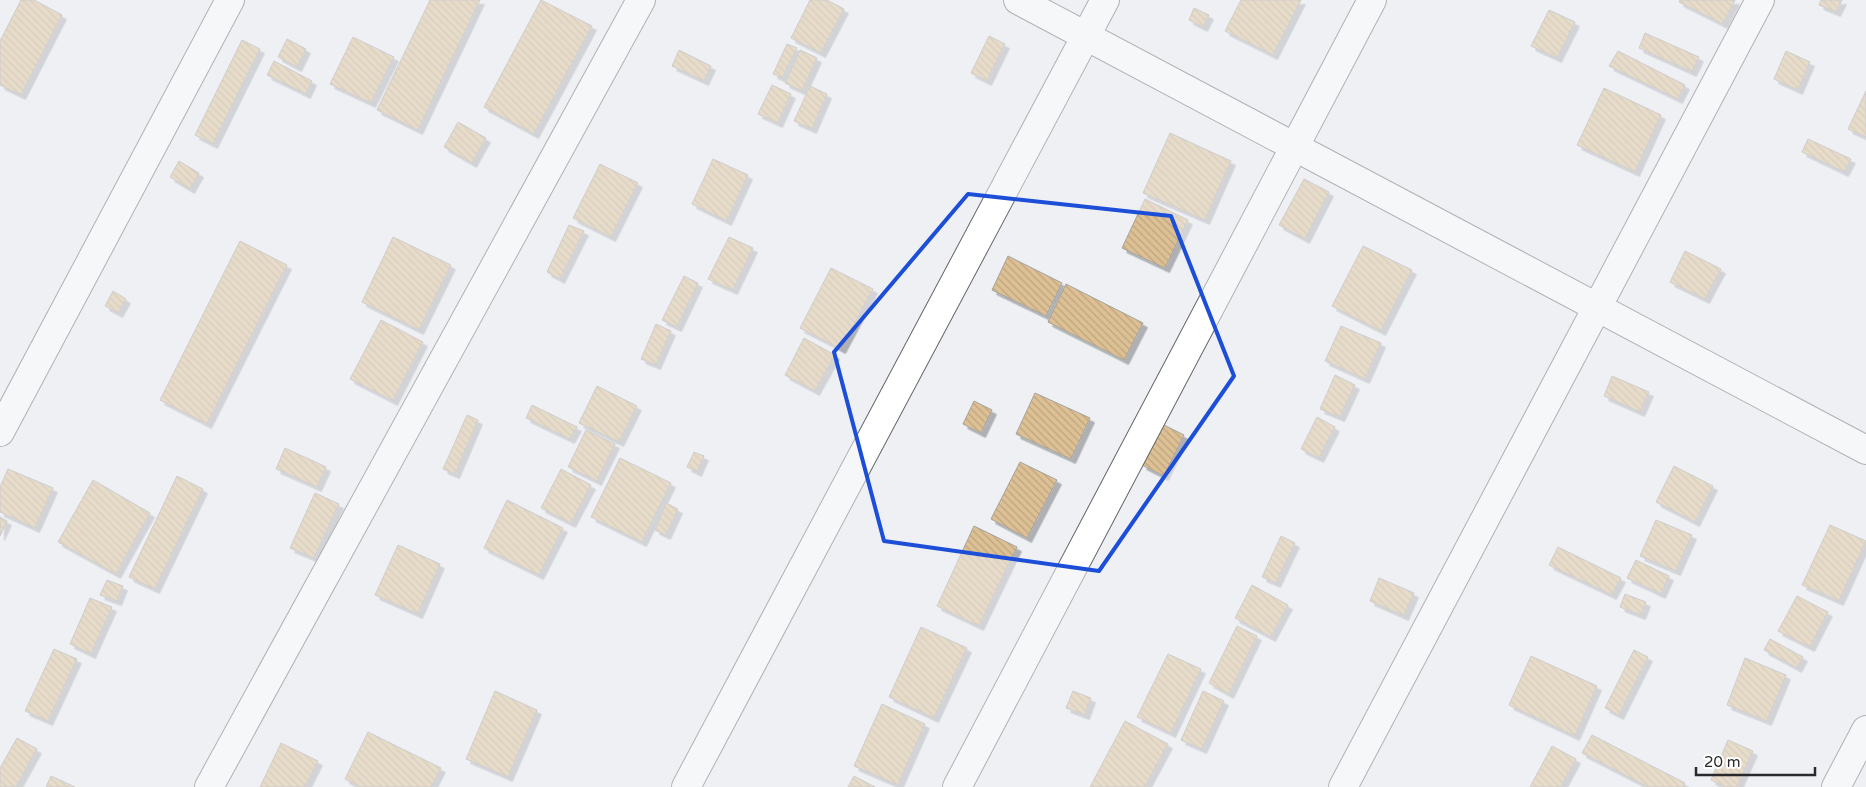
<svg xmlns="http://www.w3.org/2000/svg" width="1866" height="787" font-family="'Varela Round',sans-serif">
<style>
.building{fill:url(#building-back-hatch);stroke:#a4a29e;filter:url(#shadow)}
.lines{fill:none;stroke-linecap:round;stroke-linejoin:round}
.street-casing{stroke:#646568;stroke-width:30}
.street{stroke:#fff;stroke-width:28}
.marked{fill:none;stroke:#1d4ed8;stroke-width:4;stroke-linejoin:round}
</style>
<defs>
<pattern id="building-back-hatch" width="6" height="6" patternUnits="userSpaceOnUse" patternTransform="scale(1.25)"><rect width="6" height="6" fill="#ddc094"/><path d="M-1 5l2 2M0 0l6 6M5-1l2 2" fill="none" stroke="#bea580"/></pattern>
<filter id="shadow"><feDropShadow dx="4.5" dy="4.5" stdDeviation="0" flood-color="#0004"/></filter>
</defs>
<rect width="100%" height="100%" fill="#eef0f4"/>
<g class="building">
<path d="M21,0H34L62,15L21,95L0,85V41Z"/>
<path d="M430,0H480L418,130L377,110Z"/>
<path d="M541,0L592,26L534,134L484,107Z"/>
<path d="M810,0H827L844,9L821,53L791,38Z"/>
<path d="M1241,0H1301L1273,55L1225,31Z"/>
<path d="M1680,0H1735L1723,24L1679,2Z"/>
<path d="M1821,0H1842L1836,12L1819,5Z"/>
<path d="M1194,8L1209,15L1203,27L1189,20Z"/>
<path d="M1549,10L1575,22L1557,58L1531,46Z"/>
<path d="M1645,33L1699,57L1692,72L1639,48Z"/>
<path d="M989,36L1005,44L987,81L971,73Z"/>
<path d="M353,37L394,57L371,103L330,84Z"/>
<path d="M287,39L306,49L297,67L278,57Z"/>
<path d="M242,40L260,49L213,144L195,135Z"/>
<path d="M787,44L797,48L782,78L773,74Z"/>
<path d="M679,50L711,66L704,81L672,66Z"/>
<path d="M800,50L817,58L802,91L785,83Z"/>
<path d="M1618,51L1685,85L1678,99L1609,66Z"/>
<path d="M1786,51L1810,62L1798,90L1774,79Z"/>
<path d="M274,61L312,81L306,94L267,75Z"/>
<path d="M772,85L791,94L778,123L758,114Z"/>
<path d="M810,86L827,94L812,129L794,121Z"/>
<path d="M1604,88L1661,115L1635,172L1577,145Z"/>
<path d="M1866,91V137L1848,129Z"/>
<path d="M458,122L486,138L472,163L444,147Z"/>
<path d="M1170,133L1231,161L1205,220L1143,193Z"/>
<path d="M1808,139L1851,159L1844,172L1802,152Z"/>
<path d="M713,159L748,175L727,221L692,204Z"/>
<path d="M179,161L199,173L190,189L170,177Z"/>
<path d="M600,164L638,183L611,237L573,218Z"/>
<path d="M1304,179L1329,192L1305,239L1279,225Z"/>
<path d="M1145,199L1188,220L1165,268L1122,248Z"/>
<path d="M569,225L584,231L560,279L547,272Z"/>
<path d="M393,237L451,265L419,330L362,302Z"/>
<path d="M729,237L753,248L733,290L708,279Z"/>
<path d="M240,241L287,265L207,424L160,400Z"/>
<path d="M1363,246L1412,270L1381,331L1332,306Z"/>
<path d="M1685,251L1721,269L1705,299L1670,282Z"/>
<path d="M1008,256L1062,283L1046,316L992,290Z"/>
<path d="M831,268L873,289L841,349L800,328Z"/>
<path d="M684,276L698,283L677,327L662,320Z"/>
<path d="M1066,284L1143,323L1124,360L1048,322Z"/>
<path d="M113,291L126,299L118,313L105,306Z"/>
<path d="M381,320L423,342L393,401L350,379Z"/>
<path d="M656,324L671,331L656,365L641,359Z"/>
<path d="M1341,326L1381,343L1365,379L1325,361Z"/>
<path d="M804,338L835,355L815,391L785,375Z"/>
<path d="M1335,375L1355,385L1340,417L1320,409Z"/>
<path d="M1612,376L1649,392L1640,412L1604,396Z"/>
<path d="M597,386L637,406L619,442L579,423Z"/>
<path d="M1035,393L1090,418L1071,459L1016,434Z"/>
<path d="M974,401L992,410L981,433L963,424Z"/>
<path d="M532,405L577,427L570,439L526,418Z"/>
<path d="M467,415L478,420L455,474L443,469Z"/>
<path d="M1317,417L1335,427L1319,458L1301,449Z"/>
<path d="M1162,424L1184,435L1164,476L1142,465Z"/>
<path d="M586,430L615,444L597,481L568,467Z"/>
<path d="M285,448L326,467L317,487L276,469Z"/>
<path d="M694,452L704,456L697,472L687,467Z"/>
<path d="M620,458L671,483L642,542L591,517Z"/>
<path d="M1020,462L1057,480L1027,538L991,519Z"/>
<path d="M1674,466L1713,486L1695,522L1656,502Z"/>
<path d="M8,469L53,488L35,528L0,512V487Z"/>
<path d="M561,469L591,485L571,523L541,508Z"/>
<path d="M177,476L203,489L155,589L129,577Z"/>
<path d="M93,480L150,513L116,574L58,542Z"/>
<path d="M315,493L339,504L314,558L290,548Z"/>
<path d="M507,500L563,528L539,575L484,548Z"/>
<path d="M666,503L678,509L666,535L655,530Z"/>
<path d="M0,517L7,521L0,536Z"/>
<path d="M1656,520L1692,535L1676,571L1640,556Z"/>
<path d="M1830,525L1866,541L1839,601L1802,585Z"/>
<path d="M974,526L1017,547L979,626L937,606Z"/>
<path d="M1281,536L1295,543L1276,583L1262,577Z"/>
<path d="M398,545L440,564L418,614L375,595Z"/>
<path d="M1558,547L1621,578L1612,595L1549,565Z"/>
<path d="M1636,560L1669,576L1661,594L1627,578Z"/>
<path d="M1379,578L1414,593L1404,616L1370,601Z"/>
<path d="M107,580L123,586L117,601L100,595Z"/>
<path d="M1252,585L1288,605L1271,637L1235,618Z"/>
<path d="M1625,594L1646,602L1641,615L1620,607Z"/>
<path d="M1797,596L1828,612L1810,647L1778,631Z"/>
<path d="M90,598L112,607L91,654L70,644Z"/>
<path d="M1237,626L1257,636L1229,694L1209,683Z"/>
<path d="M921,627L967,648L934,718L889,697Z"/>
<path d="M1770,639L1803,657L1797,668L1764,650Z"/>
<path d="M54,649L77,659L48,721L25,711Z"/>
<path d="M1634,650L1648,657L1619,715L1605,708Z"/>
<path d="M1168,654L1201,669L1171,733L1137,717Z"/>
<path d="M1531,656L1597,686L1575,736L1509,705Z"/>
<path d="M1745,658L1786,675L1767,721L1727,705Z"/>
<path d="M495,691L537,710L508,777L466,759Z"/>
<path d="M1073,691L1091,698L1085,715L1066,708Z"/>
<path d="M1203,691L1224,701L1202,749L1181,740Z"/>
<path d="M882,704L925,724L898,785L854,766Z"/>
<path d="M1125,721L1168,744L1145,787H1090Z"/>
<path d="M368,732L441,768L431,787H360L345,779Z"/>
<path d="M1592,735L1685,783L1683,787H1648L1582,753Z"/>
<path d="M17,738L37,749L16,787H0V768Z"/>
<path d="M1728,740L1753,751L1737,787H1725L1711,780Z"/>
<path d="M281,743L318,761L305,787H260Z"/>
<path d="M1552,746L1576,759L1561,787H1530Z"/>
<path d="M51,776L75,787H46Z"/>
<path d="M854,776L875,787H848Z"/>
</g>
<g class="lines">
<g class="street-casing">
<g id="street">
<path d="M1018,0L1866,450"/>
<path d="M0,432L230,0"/>
<path d="M209,787L641,0"/>
<path d="M686,787L1105,0"/>
<path d="M957,787L1372,0"/>
<path d="M1343,787L1760,0"/>
<path d="M1836,787L1866,730"/>
</g>
</g>
<use href="#street" class="street"/>
</g>
<path d="M0 0H1866V787H0ZM968,194L1171,216L1234,376L1099,571L884,541L834,352Z" fill="#eef0f4" fill-opacity=".55" fill-rule="evenodd"/>
<path class="marked" d="M968,194L1171,216L1234,376L1099,571L884,541L834,352Z"/>
<path d="M1696 767v8h119v-8" fill="none" stroke="#2a2a2c" stroke-width="2.5"/>
<text x="1704" y="767" font-size="15" fill="#2a2a2c" stroke="#ffffff" stroke-width="4" paint-order="stroke">20 m</text>
</svg>
